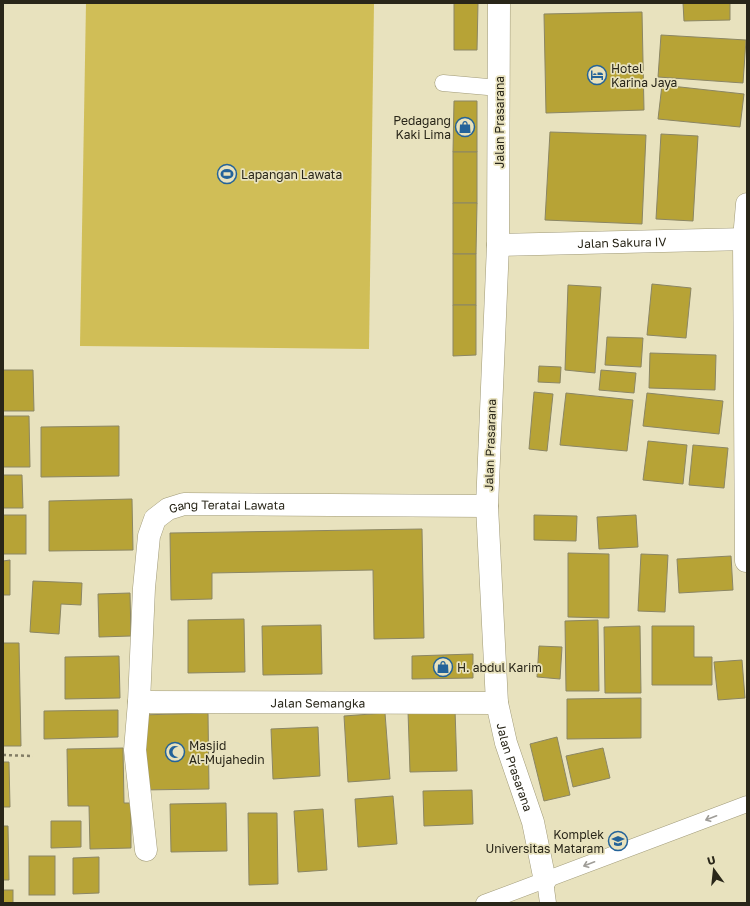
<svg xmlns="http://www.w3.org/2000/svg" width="750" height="906" font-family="'Golos Text',sans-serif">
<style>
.park{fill:#d0be57}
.building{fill:#b7a336;stroke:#8b8664}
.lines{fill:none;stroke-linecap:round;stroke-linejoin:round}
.service-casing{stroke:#a09a78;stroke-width:17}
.minor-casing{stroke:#a09a78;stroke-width:23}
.path{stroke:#827d66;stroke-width:2.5;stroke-dasharray:3 3;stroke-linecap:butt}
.service{stroke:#fff;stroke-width:16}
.minor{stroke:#fff;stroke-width:22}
.oneway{stroke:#9f9d98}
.labels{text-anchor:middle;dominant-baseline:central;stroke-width:3.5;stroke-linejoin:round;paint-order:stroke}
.poi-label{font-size:12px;fill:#292619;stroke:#e8e2be;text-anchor:start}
.street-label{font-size:12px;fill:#292619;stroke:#e8e2be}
</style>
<rect width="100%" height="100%" fill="#e8e2be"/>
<path class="park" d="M86,3H374L369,349L80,346Z"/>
<g class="building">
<path d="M454,3H478L477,50H454Z"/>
<path d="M683,3H730V20L684,21Z"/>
<path d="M642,12L644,110L546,113L544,14Z"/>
<path d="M661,35L746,40L743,83L658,77Z"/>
<path d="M662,85L744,94L740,127L658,119Z"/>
<path d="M454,101H477V152H453Z"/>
<path d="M550,132L646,135L642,224L545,220Z"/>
<path d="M661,134L698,136L693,221L656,219Z"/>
<rect x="453" y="152" width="24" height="51"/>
<path d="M453,203H477L476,254H453Z"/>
<rect x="453" y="254" width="23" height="51"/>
<path d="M652,284L691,288L686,338L647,335Z"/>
<path d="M568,285L601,287L595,373L565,370Z"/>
<path d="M453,305H476V355L453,356Z"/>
<path d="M607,337L643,338L641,367L605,365Z"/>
<path d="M650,353L716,355L715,390L649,388Z"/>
<path d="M539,366L561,367L560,383L538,382Z"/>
<path d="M3,370H33L34,411H3Z"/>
<path d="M601,370L636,373L634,393L599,390Z"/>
<path d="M534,392L553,394L547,451L529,449Z"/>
<path d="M566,393L633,400L627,451L560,445Z"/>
<path d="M647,393L723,401L719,434L643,426Z"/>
<path d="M3,416H29L30,467H3Z"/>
<path d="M119,426V476L41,477V427Z"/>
<path d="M648,441L687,445L683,484L643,480Z"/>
<path d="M693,445L728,448L724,488L689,485Z"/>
<path d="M3,475H22L23,508H3Z"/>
<path d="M132,499L133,550L49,551V501Z"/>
<rect x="3" y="515" width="23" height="39"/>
<path d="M534,515L577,516L576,541L534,540Z"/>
<path d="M636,515L638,547L599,549L597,517Z"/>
<path d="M422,529L424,638L374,639L373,570L212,573V599L171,600L170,533Z"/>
<path d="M568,553L609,554V618L568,617Z"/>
<path d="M641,554L668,555L665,612L638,611Z"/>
<path d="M731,556L733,590L679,593L677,559Z"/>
<path d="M10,560V595H3V561Z"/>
<path d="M33,581L82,583L81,605L61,604L59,634L30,632Z"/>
<path d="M130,593L131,636L99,637L98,594Z"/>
<path d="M244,619L245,672L188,673V620Z"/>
<path d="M598,620L599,691H566L565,621Z"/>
<path d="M321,625L322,674L263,675L262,626Z"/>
<path d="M640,626L641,693H605L604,627Z"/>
<path d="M652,626H694V657H712V685H652Z"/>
<path d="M3,643H19L21,746H3Z"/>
<path d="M539,646L562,647L560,679L537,677Z"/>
<path d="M473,654V678L412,679V656Z"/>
<path d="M119,656L120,698L65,699V657Z"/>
<path d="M742,660L745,698L718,700L714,662Z"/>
<path d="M641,698V738L567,739V699Z"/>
<path d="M455,709L457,771L410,772L408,711Z"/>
<path d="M118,710V737L44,739V711Z"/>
<path d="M208,713L209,789L142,790L141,715Z"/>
<path d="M385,713L390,779L348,782L344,716Z"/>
<path d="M318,727L320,776L273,779L271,729Z"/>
<path d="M557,737L570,795L544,801L530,744Z"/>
<path d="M123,748L124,803H131V848L90,849L89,806H68L67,749Z"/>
<path d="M603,748L610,778L573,787L566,756Z"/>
<path d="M3,762H9L10,807H3Z"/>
<path d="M472,790L473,824L424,826L423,791Z"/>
<path d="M393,796L397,844L358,847L355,799Z"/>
<path d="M226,803L227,851L171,852L170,804Z"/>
<path d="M323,809L327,870L298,872L294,811Z"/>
<path d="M248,813H277L278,884L249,885Z"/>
<path d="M51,821H81V847L51,848Z"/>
<path d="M3,826H8L9,880H3Z"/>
<rect x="29" y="856" width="26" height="39"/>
<path d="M99,857V893L73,894V858Z"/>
<rect x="3" y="890" width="10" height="13"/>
</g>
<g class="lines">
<g class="service-casing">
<g id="service">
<path d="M443,83L499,88"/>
<path d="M545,881L548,903"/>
<path d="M484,903L747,804"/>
</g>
</g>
<g class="minor-casing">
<g id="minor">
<path id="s1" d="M499,3L498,245L487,506L497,703L506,743L533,822L545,881"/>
<path id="s2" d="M498,245L747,239"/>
<path d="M746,561L744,239L747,204"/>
<path id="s3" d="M139,702L497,703"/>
<path id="s4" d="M146,850L135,750L139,702L144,588L149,536L155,519L168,509L184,504L487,506"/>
</g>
</g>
<path class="path" d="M3,755L33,756"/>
<use href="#service" class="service"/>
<use href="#minor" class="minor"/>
</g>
<defs><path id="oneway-shaft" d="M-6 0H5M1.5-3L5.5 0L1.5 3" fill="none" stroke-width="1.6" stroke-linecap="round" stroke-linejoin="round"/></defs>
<g class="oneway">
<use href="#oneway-shaft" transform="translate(711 818) rotate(159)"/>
<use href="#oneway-shaft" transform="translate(589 864) rotate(159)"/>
</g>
<defs>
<g id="hotel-ring" transform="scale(1)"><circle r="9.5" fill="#e8e2be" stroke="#246399" stroke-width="1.5"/><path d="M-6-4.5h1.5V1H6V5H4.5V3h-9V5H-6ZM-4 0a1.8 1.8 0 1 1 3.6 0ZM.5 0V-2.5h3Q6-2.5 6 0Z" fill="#246399"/></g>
<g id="shop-ring" transform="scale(1)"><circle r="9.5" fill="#e8e2be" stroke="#246399" stroke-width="1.5"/><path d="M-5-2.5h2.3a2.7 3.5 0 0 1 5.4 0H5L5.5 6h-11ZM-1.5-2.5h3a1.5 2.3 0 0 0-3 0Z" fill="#246399"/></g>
<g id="stadium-ring" transform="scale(1)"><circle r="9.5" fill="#e8e2be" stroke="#246399" stroke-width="1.5"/><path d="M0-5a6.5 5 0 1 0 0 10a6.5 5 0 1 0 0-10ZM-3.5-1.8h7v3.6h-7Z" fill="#246399"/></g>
<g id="mosque-ring" transform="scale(1)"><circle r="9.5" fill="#e8e2be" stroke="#246399" stroke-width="1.5"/><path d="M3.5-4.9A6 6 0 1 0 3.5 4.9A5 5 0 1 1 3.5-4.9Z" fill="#246399"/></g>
<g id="university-ring" transform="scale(1)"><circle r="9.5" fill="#e8e2be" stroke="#246399" stroke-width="1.5"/><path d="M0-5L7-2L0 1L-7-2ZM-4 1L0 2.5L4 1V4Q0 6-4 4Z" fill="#246399"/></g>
</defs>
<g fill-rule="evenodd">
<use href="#hotel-ring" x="597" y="75"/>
<use href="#shop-ring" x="465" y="127"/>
<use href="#stadium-ring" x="227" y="174"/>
<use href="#shop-ring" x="443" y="667"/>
<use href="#mosque-ring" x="175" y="752"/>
<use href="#university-ring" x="618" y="841"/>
</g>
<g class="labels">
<g class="poi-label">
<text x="611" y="68">Hotel<tspan x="611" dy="14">Karina Jaya</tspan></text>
<text x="451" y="120" text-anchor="end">Pedagang<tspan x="451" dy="14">Kaki Lima</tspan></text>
<text x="241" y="174">Lapangan Lawata</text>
<text x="457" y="667">H. abdul Karim</text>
<text x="189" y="745">Masjid<tspan x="189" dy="14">Al-Mujahedin</tspan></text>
<text x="604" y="834" text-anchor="end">Komplek<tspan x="604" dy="14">Universitas Mataram</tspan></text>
</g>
<g class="street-label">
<text transform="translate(499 122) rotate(-90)">Jalan Prasarana</text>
<text stroke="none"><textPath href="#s2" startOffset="124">Jalan Sakura IV</textPath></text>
<text transform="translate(490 445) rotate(-88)">Jalan Prasarana</text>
<text stroke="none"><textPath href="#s4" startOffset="409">Gang Teratai Lawata</textPath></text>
<text stroke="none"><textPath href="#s3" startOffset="179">Jalan Semangka</textPath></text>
<text stroke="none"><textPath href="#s1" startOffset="767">Jalan Prasarana</textPath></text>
</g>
</g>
<rect width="750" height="906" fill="none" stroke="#292619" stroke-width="8"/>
<g transform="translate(714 870) rotate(345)" stroke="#e8e2be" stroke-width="3" paint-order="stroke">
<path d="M0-3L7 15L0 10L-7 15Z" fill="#292619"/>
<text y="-6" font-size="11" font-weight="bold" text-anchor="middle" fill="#292619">U</text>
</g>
</svg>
